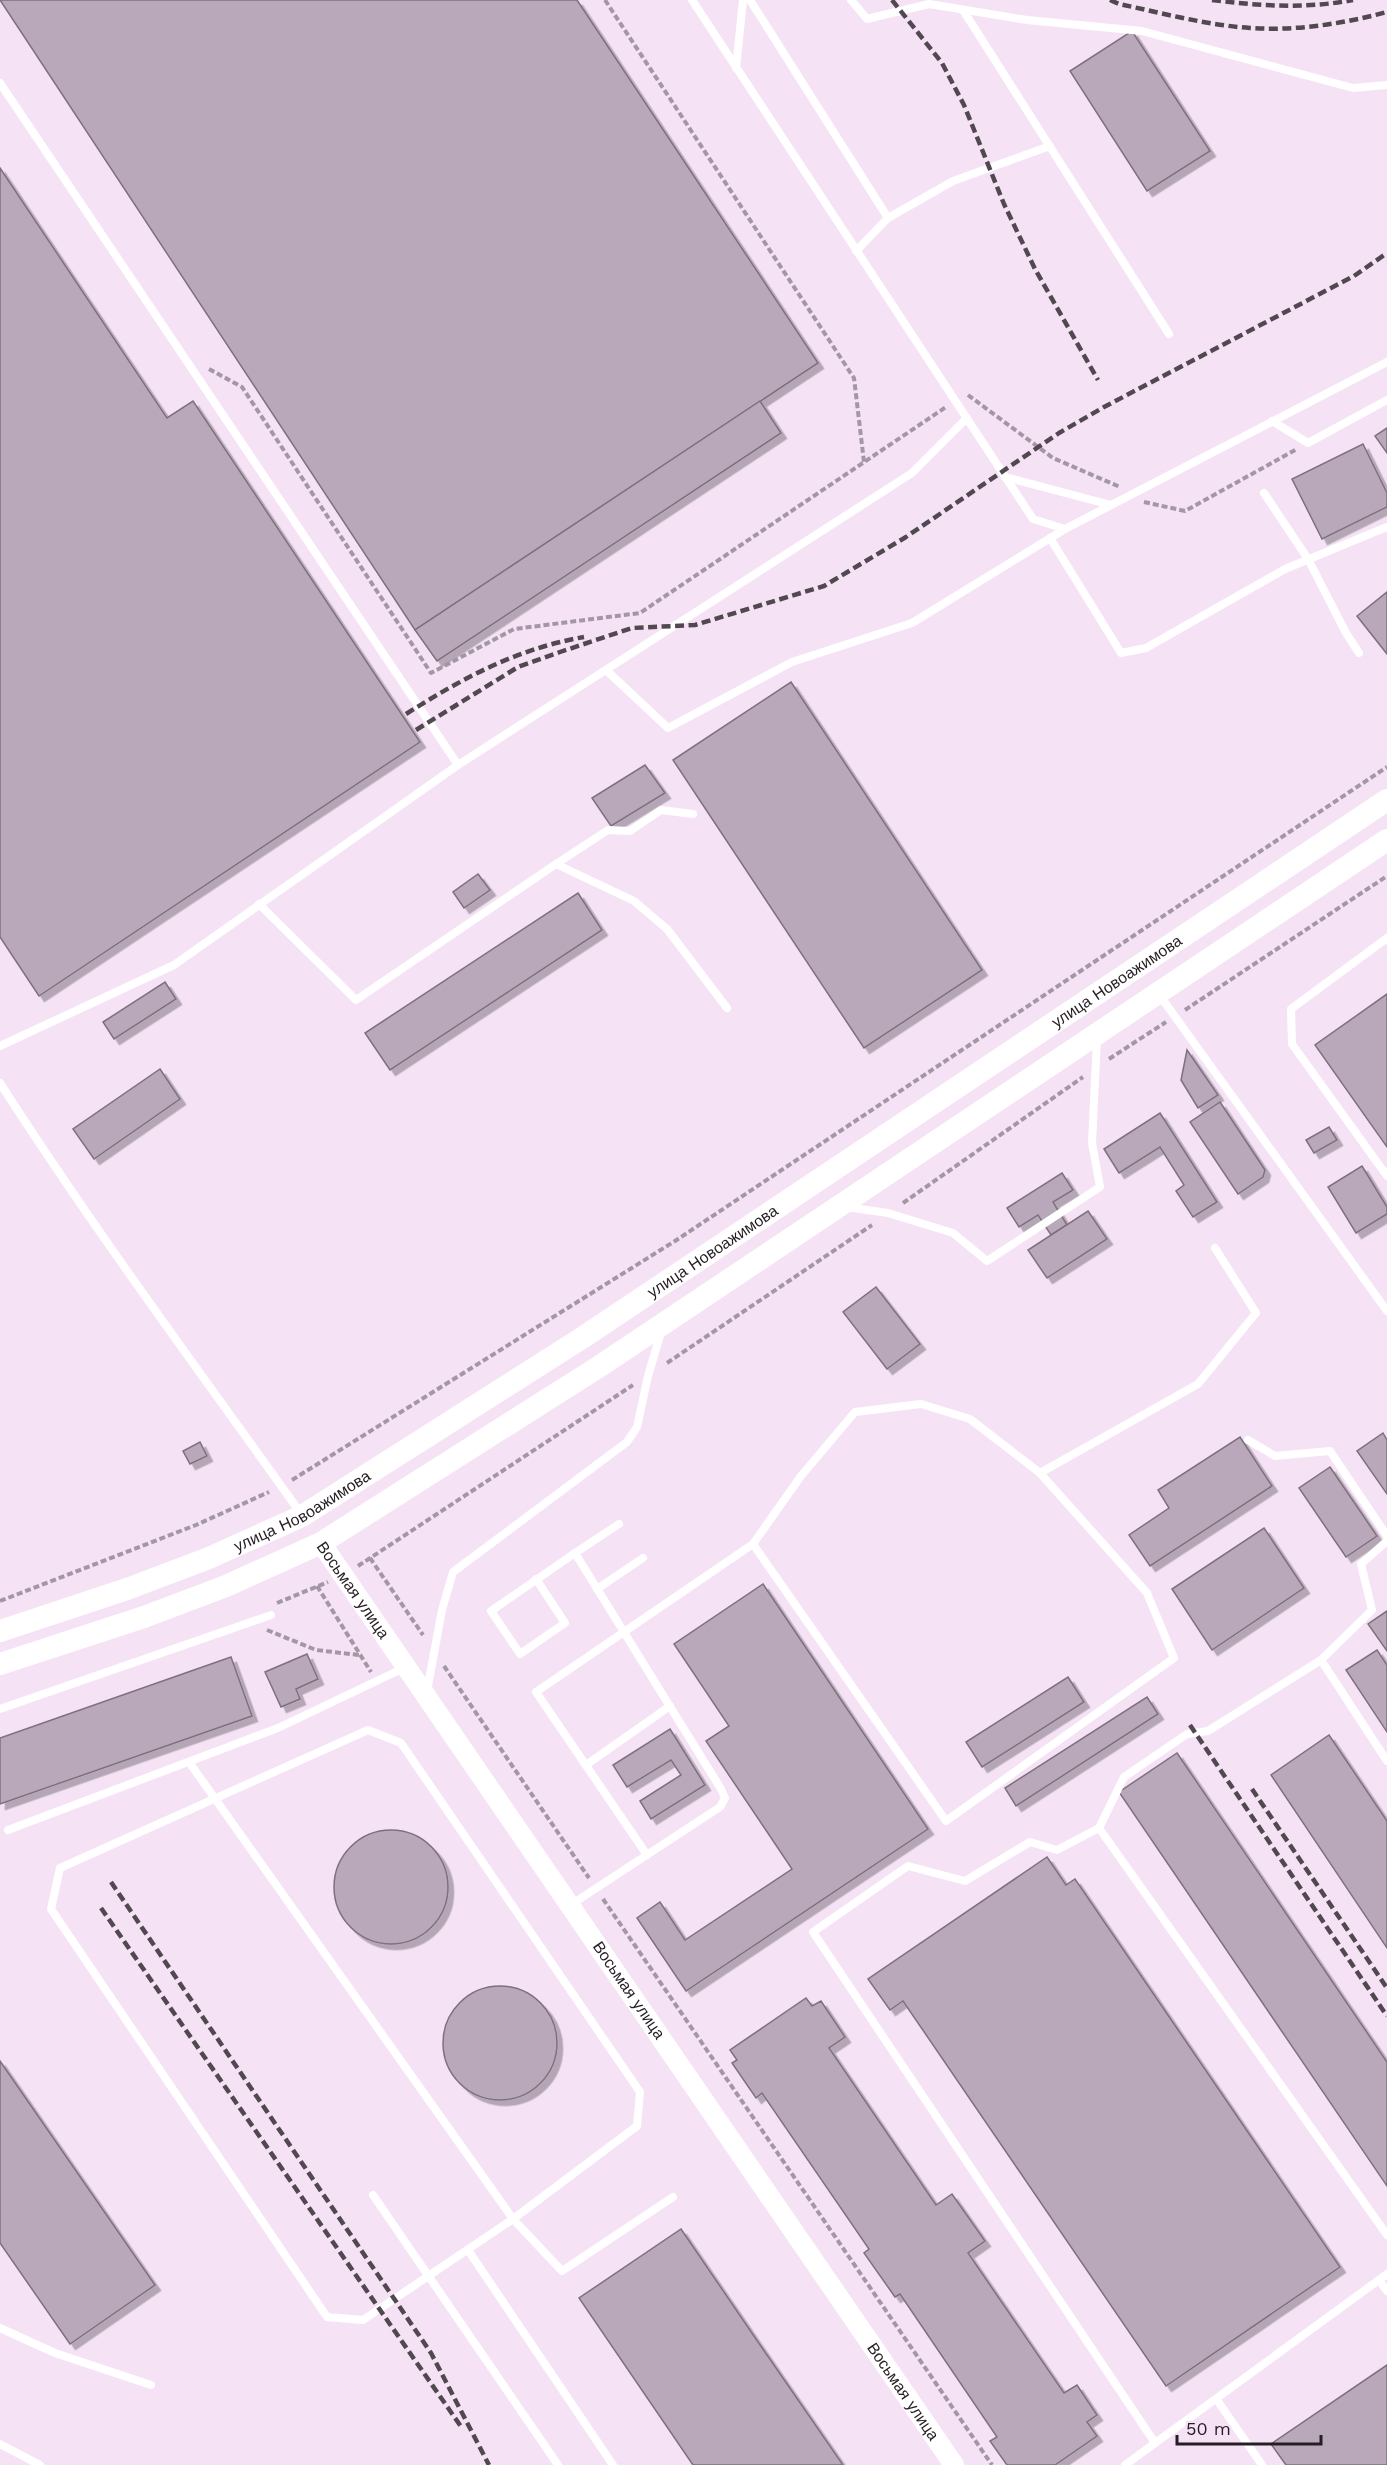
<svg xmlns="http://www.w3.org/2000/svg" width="1387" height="2465" font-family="'Work Sans',sans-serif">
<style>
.building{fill:#b9a8b9;stroke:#7f6f7f;stroke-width:1.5;filter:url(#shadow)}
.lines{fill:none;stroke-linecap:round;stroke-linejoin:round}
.path{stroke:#a497a4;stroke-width:4;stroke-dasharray:6 3;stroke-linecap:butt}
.service{stroke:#fff;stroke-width:8}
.tertiary{stroke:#fff;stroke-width:20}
.secondary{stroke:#fff;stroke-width:22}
.rail{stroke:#514850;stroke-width:4.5;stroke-dasharray:9 4.5;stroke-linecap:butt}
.labels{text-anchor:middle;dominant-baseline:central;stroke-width:4.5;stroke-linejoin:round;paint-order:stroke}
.street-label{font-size:16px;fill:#251e24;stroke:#f5e3f5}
</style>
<defs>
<filter id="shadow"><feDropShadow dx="5.5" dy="5.5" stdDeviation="0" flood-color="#0004"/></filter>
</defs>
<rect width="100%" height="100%" fill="#f5e3f5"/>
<g class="building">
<path d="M0,0H577L818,363L415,630Z"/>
<path d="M1132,31L1210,151L1147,191L1070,71Z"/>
<path d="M0,168L167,418L193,401L420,742L39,996L0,937Z"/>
<path d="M760,401L781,433L437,661L415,630Z"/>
<path d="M1387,428V453L1375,436Z"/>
<path d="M1363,444L1387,493V507L1322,539L1292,479Z"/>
<path d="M1387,592V654L1357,616Z"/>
<path d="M791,682L982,970L864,1048L673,760Z"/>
<path d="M645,765L665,793L611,826L592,798Z"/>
<path d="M478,874L490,890L464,908L453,892Z"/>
<path d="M578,893L602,930L390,1070L365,1033Z"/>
<path d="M165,982L176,999L114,1039L103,1022Z"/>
<path d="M1387,994V1147L1315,1045Z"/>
<path d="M1187,1050L1218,1095L1198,1108L1181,1080Z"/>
<path d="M160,1069L180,1099L94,1159L73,1129Z"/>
<path d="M1220,1102L1265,1170L1263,1177L1238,1194L1190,1122Z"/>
<path d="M1160,1113L1217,1202L1193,1217L1176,1191L1184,1185L1160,1147L1119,1173L1104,1149Z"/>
<path d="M1329,1127L1337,1140L1314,1153L1306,1140Z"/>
<path d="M1362,1166L1387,1207V1214L1356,1233L1328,1187Z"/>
<path d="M1062,1173L1073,1190L1053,1202L1067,1225L1051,1235L1038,1215L1019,1227L1007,1208Z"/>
<path d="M1088,1211L1107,1239L1047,1278L1028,1250Z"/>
<path d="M876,1287L920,1344L887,1369L843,1312Z"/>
<path d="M1383,1433L1387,1440V1494L1357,1451Z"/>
<path d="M1240,1437L1272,1486L1150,1566L1129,1535L1169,1508L1158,1490Z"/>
<path d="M200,1442L207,1456L190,1464L183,1451Z"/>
<path d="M1330,1467L1377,1536L1346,1557L1299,1488Z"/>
<path d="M1264,1528L1304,1588L1212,1650L1172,1589Z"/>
<path d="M763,1584L928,1829L686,1991L637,1918L660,1902L685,1940L792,1869L706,1741L729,1726L674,1644Z"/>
<path d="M1387,1611V1651L1368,1624Z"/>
<path d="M1377,1650L1387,1665V1732L1346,1670Z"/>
<path d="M307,1654L318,1679L296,1689L300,1699L281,1707L265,1672Z"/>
<path d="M231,1657L252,1716L0,1804V1738Z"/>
<path d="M1068,1677L1084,1702L982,1767L966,1742Z"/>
<path d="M1147,1697L1158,1714L1016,1806L1005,1788Z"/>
<path d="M670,1729L705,1785L651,1819L640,1801L681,1775L671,1760L627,1787L613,1765Z"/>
<path d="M1329,1735L1387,1821V1948L1271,1775Z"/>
<path d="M1177,1753L1387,2062V2186L1119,1792Z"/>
<circle cx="391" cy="1887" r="57"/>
<path d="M1047,1857L1066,1885L1075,1879L1340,2267L1166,2386L903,2001L890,2010L868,1979Z"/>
<circle cx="500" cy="2043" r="57"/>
<path d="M806,1998L812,2006L821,2001L845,2037L829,2048L936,2205L952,2194L985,2241L968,2253L1064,2393L1077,2385L1097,2415L1087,2422L1097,2436L1055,2465H1007L990,2441L997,2437L900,2294L895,2297L864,2253L869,2249L762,2093L756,2098L732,2063L737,2060L730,2050Z"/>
<path d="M0,2061L155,2285L70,2344L0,2243Z"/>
<path d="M681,2229L756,2339L843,2465H693L579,2298Z"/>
<path d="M1387,2365V2465H1286L1271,2444Z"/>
</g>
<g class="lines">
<g class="path">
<path d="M605,0L854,378L864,462"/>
<path d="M209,369L242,387L431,673L514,629L640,613L946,407"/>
<path d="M968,395L1053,458L1120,487"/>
<path d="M1144,502L1185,511L1297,449"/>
<path d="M1185,1010L1387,876"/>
<path d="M1109,1059L1166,1022"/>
<path d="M903,1203L1083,1077"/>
<path d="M667,1363L872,1225"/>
<path d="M292,1480L675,1241L1387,767"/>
<path d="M370,1558L423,1635"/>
<path d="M358,1566L633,1385"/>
<path d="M317,1586L371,1672"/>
<path d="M0,1601L196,1525L269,1492"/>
<path d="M277,1603L328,1582"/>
<path d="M267,1630L316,1650L359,1655"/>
<path d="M444,1666L589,1878"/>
<path d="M603,1899L992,2465"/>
</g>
<g class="service">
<path d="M692,0L1033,519L1065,529L1387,362"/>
<path d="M750,0L888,218L856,251"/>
<path d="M851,0L867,19L929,4L1027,20L1142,31L1353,88L1387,85"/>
<path d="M963,10L1169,334"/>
<path d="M736,68L743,0"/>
<path d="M0,83L458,765"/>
<path d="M888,218L953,181L1050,146"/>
<path d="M1272,421L1308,443L1387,400"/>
<path d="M1005,477L1111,505"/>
<path d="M1264,493L1308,559L1346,633L1359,653"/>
<path d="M1050,538L1121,653L1146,648L1285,569L1387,527"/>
<path d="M606,670L668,728L792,662L912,623L1065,529"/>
<path d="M556,864L608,830L630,831L661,810L693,814"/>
<path d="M259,904L356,1000L556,864L634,901L667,929L727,1008"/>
<path d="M1387,938L1291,1009L1292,1044L1387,1176"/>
<path d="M1158,993L1387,1311"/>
<path d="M0,1046L174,965L458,765L912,473L967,418"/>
<path d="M0,1083C95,1231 200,1372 302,1515"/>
<path d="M846,1207L888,1213L953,1233L987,1261L1100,1187L1092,1143L1097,1038"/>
<path d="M1248,1440L1275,1456L1330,1451L1387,1536"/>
<path d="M1040,1473L1198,1384L1256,1313L1215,1248"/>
<path d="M1387,1541L1361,1564L1372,1610L1321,1660L1387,1761"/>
<path d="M575,1553L619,1524"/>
<path d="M536,1579L565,1623L520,1654L491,1611L575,1553L721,1789L725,1798L720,1807L572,1904"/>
<path d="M597,1589L643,1558"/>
<path d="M427,1691L442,1610L453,1572L627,1442L637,1427L648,1376L661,1332"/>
<path d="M0,1709L271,1615"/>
<path d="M368,1730L401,1743L640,2092L637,2126L513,2219L363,2320L327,2317L51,1909L60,1868Z"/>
<path d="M189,1762L513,2219L562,2271L673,2197"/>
<path d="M586,1765L670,1706"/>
<path d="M1099,1828L1387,2235"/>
<path d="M8,1830L278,1728L406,1667"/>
<path d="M647,1855L536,1692L753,1544L946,1821L1174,1658L1147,1593L1040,1473L970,1419L921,1404L855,1412L801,1476L753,1544"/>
<path d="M373,2195L558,2465"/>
<path d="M468,2250L613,2465"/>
<path d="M1379,2280L1387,2291"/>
<path d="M0,2328L55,2353L151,2385"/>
<path d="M1217,2400L1262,2465"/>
<path d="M1155,2443L813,1932L908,1866L965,1881L1030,1842L1057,1850L1099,1828L1124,1777L1187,1734L1208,1731L1321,1660"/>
<path d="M0,2444L40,2465"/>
<path d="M1125,2465L1387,2274"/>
</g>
<path class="tertiary" id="s1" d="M321,1543C534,1849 744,2157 954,2465"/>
<g class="secondary">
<path id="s2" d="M0,1631L127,1589L209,1558L302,1516L582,1338L1387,800"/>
<path d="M0,1664L144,1617L226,1586L321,1543L600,1366L1387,840"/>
</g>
<g class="rail">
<path d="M892,0L942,63L964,105L1004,204L1035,269L1098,380"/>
<path d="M1110,0L1119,4C1162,13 1206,25 1250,28C1296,31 1342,24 1387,12"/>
<path d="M1212,0C1259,6 1306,9 1353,0"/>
<path d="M406,714C463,678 516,649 584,637"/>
<path d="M416,730L518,667L560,652L632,628L695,625L824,586L906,537L1059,433L1104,407L1354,276L1387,253"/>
<path d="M1190,1725L1387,2016"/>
<path d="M1252,1789L1387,1988"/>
<path d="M111,1882L431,2353L489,2465"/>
<path d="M101,1908L462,2428"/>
</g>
</g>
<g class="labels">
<g class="street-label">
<text stroke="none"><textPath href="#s2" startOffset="1298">улица Новоажимова</textPath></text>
<text stroke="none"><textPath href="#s2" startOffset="812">улица Новоажимова</textPath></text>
<text stroke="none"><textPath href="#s2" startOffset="326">улица Новоажимова</textPath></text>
<text stroke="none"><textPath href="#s1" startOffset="57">Восьмая улица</textPath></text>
<text stroke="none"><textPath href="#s1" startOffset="543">Восьмая улица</textPath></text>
<text stroke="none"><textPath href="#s1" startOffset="1029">Восьмая улица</textPath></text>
</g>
</g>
<path d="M1177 2435v9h144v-9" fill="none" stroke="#251e24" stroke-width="3"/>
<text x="1186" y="2435" font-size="18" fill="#251e24" stroke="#f5e3f5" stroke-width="4.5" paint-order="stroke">50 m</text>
</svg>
